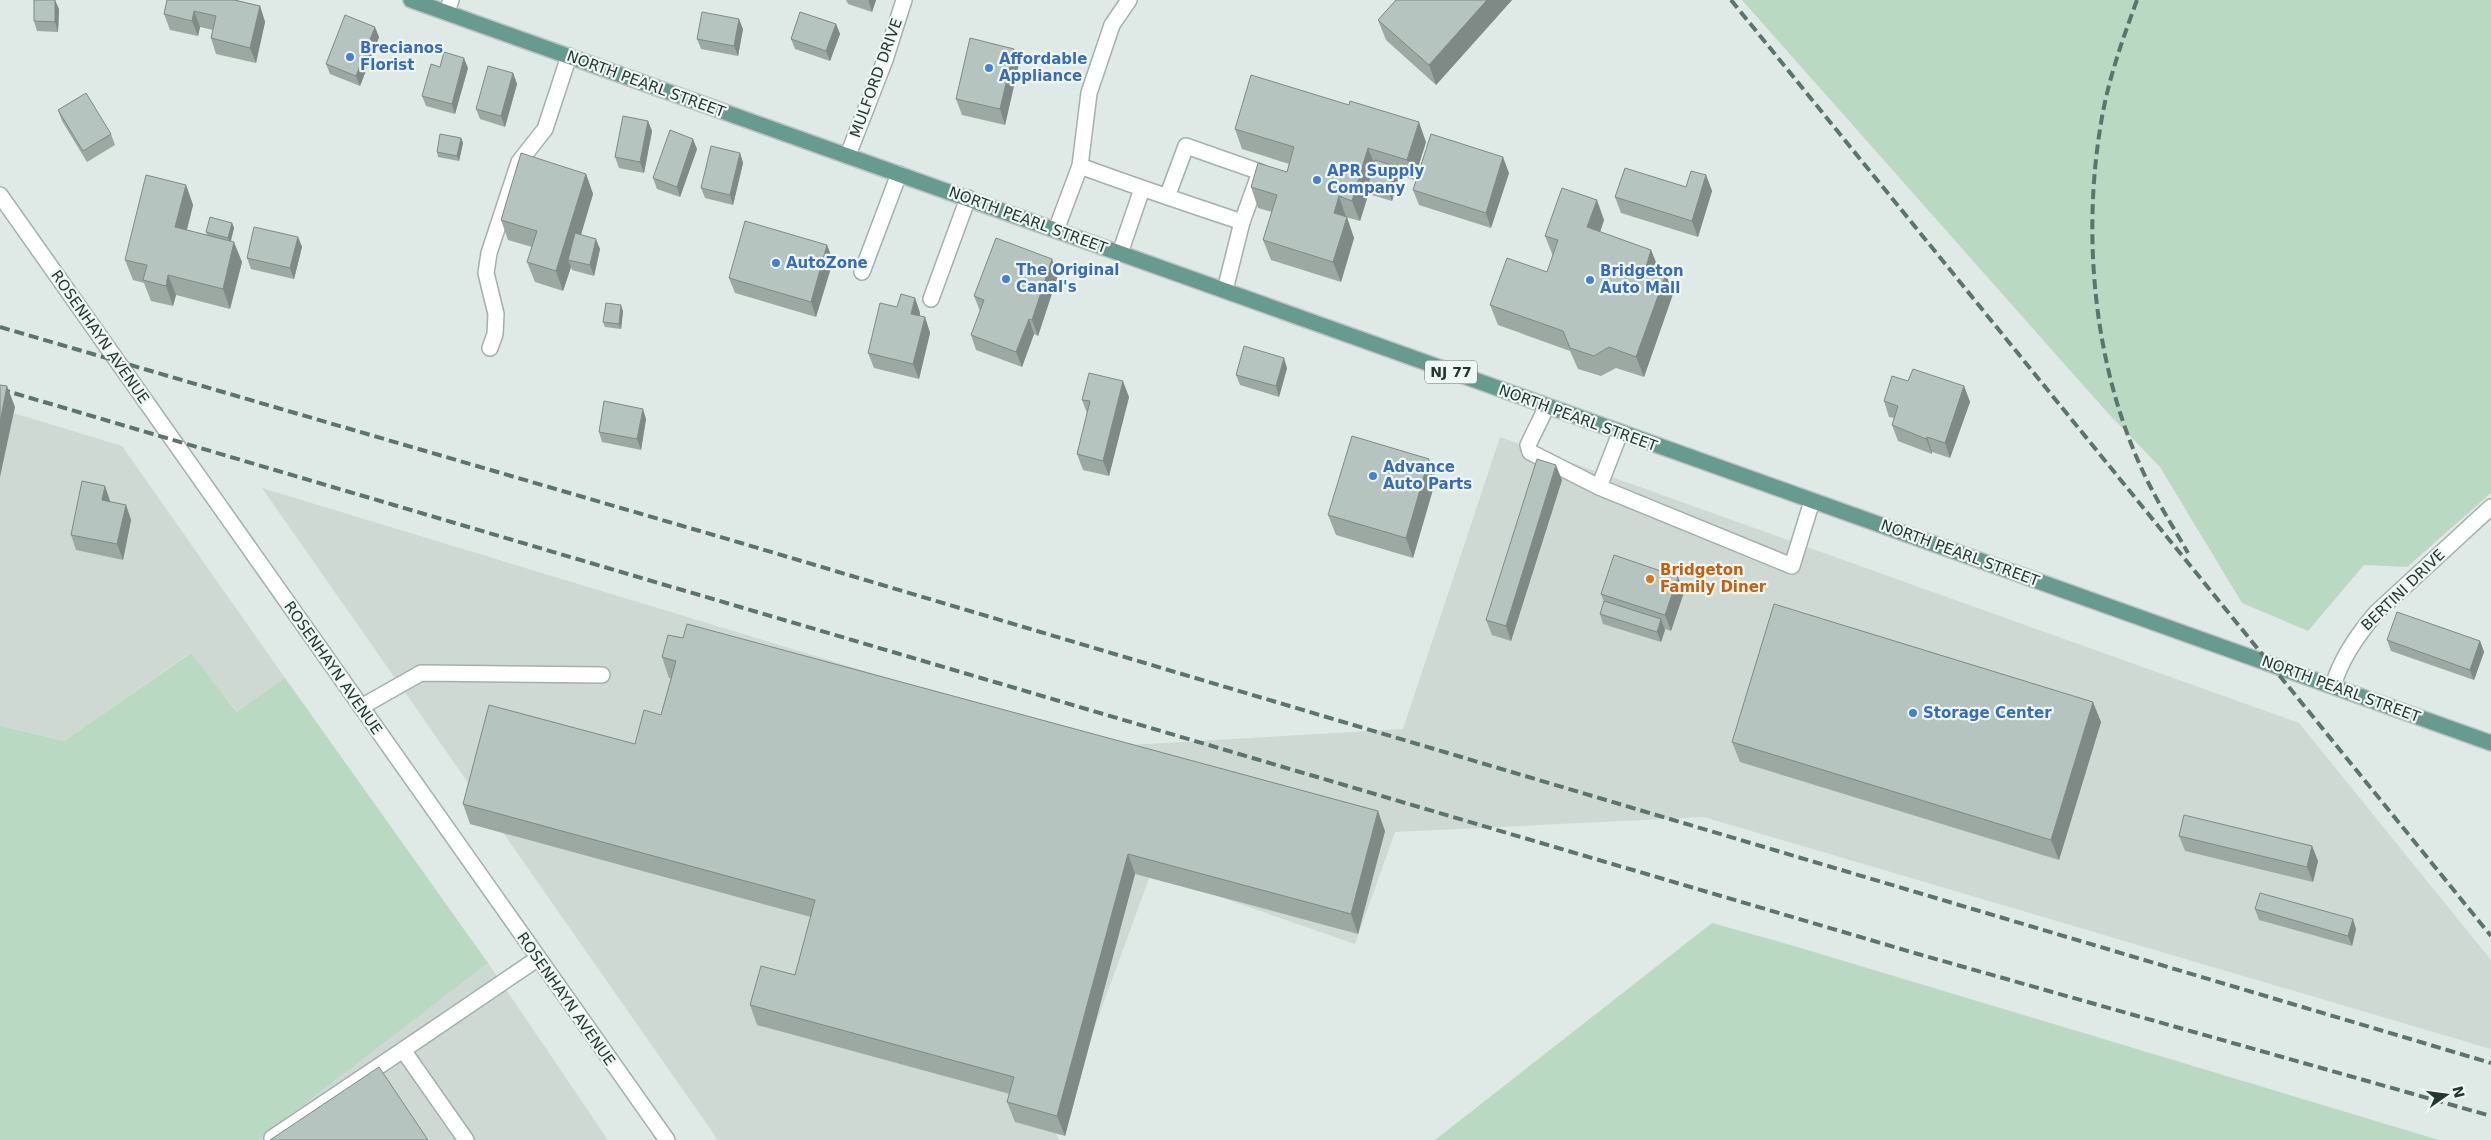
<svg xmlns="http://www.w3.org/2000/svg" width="2491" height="1140" font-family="'DejaVu Sans',sans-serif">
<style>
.built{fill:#ced9d4}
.green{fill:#bad9c3}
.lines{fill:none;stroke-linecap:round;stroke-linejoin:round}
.minor-casing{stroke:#a3b0ac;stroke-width:18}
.major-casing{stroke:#bdc3c2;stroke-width:18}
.minor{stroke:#fff;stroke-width:15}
.major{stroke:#679b8f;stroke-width:15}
.rail{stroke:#5c746e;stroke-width:4;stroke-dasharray:10 5;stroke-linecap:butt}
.wall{fill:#9ca9a3}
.shaded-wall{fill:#7f8985}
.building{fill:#b5c4be;stroke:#7f8985}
.shop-dot{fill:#3f7fe0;stroke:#eff6f3;stroke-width:2}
.food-dot{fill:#e8710a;stroke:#eff6f3;stroke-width:2}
.labels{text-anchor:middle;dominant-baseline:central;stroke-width:4.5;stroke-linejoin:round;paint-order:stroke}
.shield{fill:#eff6f3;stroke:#60716d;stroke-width:1}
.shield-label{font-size:14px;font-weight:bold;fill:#223833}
.shop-label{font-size:15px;font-weight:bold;fill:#366cbe;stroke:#eff6f3;text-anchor:start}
.street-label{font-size:15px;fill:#223833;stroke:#eff6f3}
.food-label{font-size:15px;font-weight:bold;fill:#c56008;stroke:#eff6f3;text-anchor:start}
</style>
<rect width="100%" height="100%" fill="#dfe9e5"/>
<g class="built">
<path d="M0,409L122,446L285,678L238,712L190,653L64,741L0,726Z"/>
<path d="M1500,437L2299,723L2491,960V1049L1704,817L1395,832L1355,944L1151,873L1056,1133L1059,1140H718L262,488L1112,746L1403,729Z"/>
<path d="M488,963L608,1140H258Z"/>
</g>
<g class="green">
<path d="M1742,0H2491V493L2407,567L2364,565L2308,631L2242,603L2160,467L2106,411Z"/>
<path d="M191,653L237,712L285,678L488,963L258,1140H0V726L64,741Z"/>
<path d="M1712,923L1794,946L2439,1140H1435Z"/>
</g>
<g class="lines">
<g class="minor-casing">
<g id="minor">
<path d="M447,12L451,0"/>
<path d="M848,155L885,60L904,0"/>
<path d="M1080,166L1089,93L1112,25L1129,0"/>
<path d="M0,195L667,1140"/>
<path d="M1056,230L1080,166C1134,186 1188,204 1242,222L1260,172L1186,146L1167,197"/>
<path d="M1120,253L1142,189"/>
<path d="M862,272L899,174"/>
<path d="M1225,290L1242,222"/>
<path d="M931,299L968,198"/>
<path d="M490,348L495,334L496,314L486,273L489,253L519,162L545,129L569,56"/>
<path d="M1547,406L1528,445L1530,452L1599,487"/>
<path d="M1620,433L1599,487L1792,566L1812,501"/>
<path d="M2333,686C2341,658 2358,634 2377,612L2491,507"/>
<path d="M361,707L421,673L602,675"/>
<path d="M272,1138L403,1050"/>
<path d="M466,1140L403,1050L537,959"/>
</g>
</g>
<g class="major-casing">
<path id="major" d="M411,0L2491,743"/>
</g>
<use href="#minor" class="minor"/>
<use href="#major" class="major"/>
<g class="rail">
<path d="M1731,0L2491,936"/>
<path d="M2137,0C2122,41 2108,80 2101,123C2081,241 2095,377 2149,484C2161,508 2175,530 2188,553"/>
<path d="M0,327L741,543L2491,1063"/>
<path d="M0,389L1918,954L2491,1116"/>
</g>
</g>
<g class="wall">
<path d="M167,0H236L260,6L265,22L256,63L216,54L211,38L213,30L200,27L198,36L170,30L164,14Z"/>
<path d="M846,0H876L872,12L848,4Z"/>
<path d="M1396,0H1512L1436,85L1386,40L1378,20Z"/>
<path d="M59,9L58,32L37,31L34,21Z"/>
<path d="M836,24L840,34L830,61L795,49L791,39Z"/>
<path d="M743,29L738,56L701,49L697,39Z"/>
<path d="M379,37L360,86L330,74L326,64Z"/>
<path d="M1014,49L1019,64L1005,125L962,115L956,99Z"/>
<path d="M468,68L455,114L426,106L422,96Z"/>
<path d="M513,73L517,84L505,127L480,119L476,109Z"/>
<path d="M58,110L111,134L115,145L87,162L62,121Z"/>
<path d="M648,121L652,131L644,173L619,168L615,157Z"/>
<path d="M1235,129L1426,142L1414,180L1399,175L1392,201L1372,195L1370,189L1360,221L1346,217L1354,238L1341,282L1271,260L1263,240L1272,212L1258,208L1251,187L1287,172L1289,164L1242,149Z"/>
<path d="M461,138L463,143L459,161L438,157L437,152Z"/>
<path d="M697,149L680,197L657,189L653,178Z"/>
<path d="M740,153L743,163L733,205L705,198L701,188Z"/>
<path d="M1509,173L1491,228L1419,205L1413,190Z"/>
<path d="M586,174L593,194L581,235L600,249L594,276L572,270L571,267L563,291L535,282L527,262L532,247L508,240L501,220Z"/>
<path d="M1706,175L1712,191L1698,237L1621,213L1615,197L1686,187Z"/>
<path d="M186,185L193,205L187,230L207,235L206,232L232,223L234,228L231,241L242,262L230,309L176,295L173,306L151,301L144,283L133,280L125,260Z"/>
<path d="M1604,220L1600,232L1651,250L1659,270L1658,271L1673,294L1644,377L1616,368L1601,376L1578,369L1570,351L1498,325L1490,305L1547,272L1553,256L1545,236Z"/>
<path d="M298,237L302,247L294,279L251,269L247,258Z"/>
<path d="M827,245L833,261L816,317L735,293L729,278Z"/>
<path d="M1058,275L1038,336L1034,334L1022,367L976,350L971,335L980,311L974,296Z"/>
<path d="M915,298L920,313V316L925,317L930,333L919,379L874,368L868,353L897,307Z"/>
<path d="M623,311L621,329L605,327L603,322Z"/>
<path d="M1287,368L1279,397L1240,385L1236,375Z"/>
<path d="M1908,381L1964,386L1970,402L1950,458L1932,452V454L1898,441L1892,425L1894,418L1889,417L1884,401Z"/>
<path d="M1129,397L1109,476L1083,470L1077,454L1087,413L1082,400Z"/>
<path d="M646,419L641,450L602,442L599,432Z"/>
<path d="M1429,459L1436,479L1413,558L1336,535L1328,515Z"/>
<path d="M1562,480L1511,641L1492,635L1486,620Z"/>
<path d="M105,486L110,502L126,505L131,520L123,560L76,550L71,535Z"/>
<path d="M1684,592L1671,631L1665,629V630L1661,642L1603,624L1600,614L1604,602L1601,594Z"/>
<path d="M2387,640L2480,641L2484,652L2474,680L2391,651Z"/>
<path d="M662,657L1385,831L1358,934L1135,874L1065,1136L1015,1122L1007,1102L1010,1094L757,1025L750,1005L795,975L811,917L470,824L463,804L635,744L661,715L671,678H669Z"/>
<path d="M2101,722L2059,860L1740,762L1732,742Z"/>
<path d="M2179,836L2312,846L2318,861L2313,882L2185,851Z"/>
<path d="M2255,909L2356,929L2352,946L2259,920Z"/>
</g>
<g class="shaded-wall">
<path d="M55,0L59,9L58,32L55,22Z"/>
<path d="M869,0H876L872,12L869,2Z"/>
<path d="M1487,0H1512L1436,85L1429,65Z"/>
<path d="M260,6L265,22L256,63L250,48Z"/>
<path d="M194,11L200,27L198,36L192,21Z"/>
<path d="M739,19L743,29L738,56L734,46Z"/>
<path d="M836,24L840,34L830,61L826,51Z"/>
<path d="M375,27L379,37L360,86L356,76Z"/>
<path d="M1014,49L1019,64L1005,125L1000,109Z"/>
<path d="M464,58L468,68L455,114L452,104Z"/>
<path d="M513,73L517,84L505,127L501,116Z"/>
<path d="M648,121L652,131L644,173L640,162Z"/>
<path d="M1419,122L1426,142L1414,180L1407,160Z"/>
<path d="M461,138L463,143L459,161L457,156Z"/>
<path d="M693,139L697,149L680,197L677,187Z"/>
<path d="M1368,148L1376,168L1368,184L1370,189L1360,221L1352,201Z"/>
<path d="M740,153L743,163L733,205L730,195Z"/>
<path d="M1503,157L1509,173L1491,228L1486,213Z"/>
<path d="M1395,166L1399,176L1392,201L1388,190Z"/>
<path d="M586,174L593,194L573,261L568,260L571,267L563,291L556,271Z"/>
<path d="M1706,175L1712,191L1698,237L1692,221Z"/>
<path d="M186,185L193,205L182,248L175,227Z"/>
<path d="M1339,196L1346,217L1341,234L1334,213Z"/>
<path d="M1597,200L1604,220L1595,247L1587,227Z"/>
<path d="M1347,217L1354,238L1341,282L1333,262Z"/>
<path d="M232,223L234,228L230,243L228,238Z"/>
<path d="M298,237L302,247L294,279L290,268Z"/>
<path d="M596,239L600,249L594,276L590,265Z"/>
<path d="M234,242L242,262L230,309L223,289Z"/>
<path d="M827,245L833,261L816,317L811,302Z"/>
<path d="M1651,250L1659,270L1653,287L1646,267Z"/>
<path d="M1052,259L1058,275L1038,336L1032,320Z"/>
<path d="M1666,274L1673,294L1644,377L1636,357Z"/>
<path d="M168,275L176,295L173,306L166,286Z"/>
<path d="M915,298L920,313L916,329L911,314Z"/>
<path d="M621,305L623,311L621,329L619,324Z"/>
<path d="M925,317L930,333L919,379L913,364Z"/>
<path d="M1029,319L1034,334L1022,367L1016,352Z"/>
<path d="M1284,358L1287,368L1279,397L1276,386Z"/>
<path d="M1123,381L1129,397L1109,476L1103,461Z"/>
<path d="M7,386L15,407L0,477V422Z"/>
<path d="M1964,386L1970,402L1950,458L1945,443Z"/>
<path d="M643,409L646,419L641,450L637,439Z"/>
<path d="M1927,437L1932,452V454L1926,439Z"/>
<path d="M1429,459L1436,479L1413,558L1406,538Z"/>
<path d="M1556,465L1562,480L1511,641L1506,626Z"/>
<path d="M105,486L110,501L107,515L102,500Z"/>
<path d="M126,505L131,520L123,560L117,544Z"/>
<path d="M1678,577L1684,592L1671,631L1665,615Z"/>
<path d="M1661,619L1665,630L1661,642L1657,632Z"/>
<path d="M2480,641L2484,652L2474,680L2470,670Z"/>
<path d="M2093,702L2101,722L2059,860L2051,840Z"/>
<path d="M1378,811L1385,831L1358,934L1351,914Z"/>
<path d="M2312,846L2318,861L2313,882L2307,867Z"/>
<path d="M1128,854L1135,874L1065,1136L1057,1116Z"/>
<path d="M2353,919L2356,929L2352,946L2348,936Z"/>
</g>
<g class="building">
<path d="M34,0H55V22L34,21Z"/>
<path d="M167,0H234L260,6L250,48L211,38L216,16L194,11L192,21L164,14Z"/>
<path d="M1396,0H1487L1429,65L1378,20Z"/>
<path d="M702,12L739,19L734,46L697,39Z"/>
<path d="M800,12L836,24L826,51L791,39Z"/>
<path d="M345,15L375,27L356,76L326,64Z"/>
<path d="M970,38L1014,49L1000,109L956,99Z"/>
<path d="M444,52L464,58L452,104L422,96L431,64L440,67Z"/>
<path d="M488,66L513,73L501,116L476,109Z"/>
<path d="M1251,75L1349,105L1350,101L1419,122L1407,160L1368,148L1352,201L1339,196L1334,213L1347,217L1333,262L1263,240L1277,195L1251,187L1258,163L1287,172L1294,147L1235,129Z"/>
<path d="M86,93L111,134L83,151L58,110Z"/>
<path d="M623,116L648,121L640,162L615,157Z"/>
<path d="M670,130L693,139L677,187L653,178Z"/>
<path d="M440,134L461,138L457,156L437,152Z"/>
<path d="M1431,134L1503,157L1486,213L1413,190Z"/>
<path d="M711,146L740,153L730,195L701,188Z"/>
<path d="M521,153L586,174L556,271L527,262L537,231L501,220Z"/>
<path d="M1375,160L1395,166L1388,190L1368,184Z"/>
<path d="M1625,168L1686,187L1691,171L1706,175L1692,221L1615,197Z"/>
<path d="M146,175L186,185L175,227L234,242L223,289L168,275L166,286L143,280L147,265L125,260Z"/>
<path d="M1562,188L1597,200L1587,227L1651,250L1646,267L1666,274L1636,357L1609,347L1594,356L1570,348L1563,331L1490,305L1507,258L1547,272L1558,240L1545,236Z"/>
<path d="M210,217L232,223L228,238L206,232Z"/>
<path d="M745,221L827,245L811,302L729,278Z"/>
<path d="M254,227L298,237L290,268L247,258Z"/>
<path d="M575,233L596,239L590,265L568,260Z"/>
<path d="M996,238L1052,259L1032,320L1029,319L1016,352L971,335L984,300L974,296Z"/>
<path d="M901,294L915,298L911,314L925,317L913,364L868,353L880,303L897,307Z"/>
<path d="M606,303L621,305L619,324L603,322Z"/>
<path d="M1244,346L1284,358L1276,386L1236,375Z"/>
<path d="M1913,369L1964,386L1945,443L1927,437L1926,439L1892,425L1898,406L1884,401L1892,376L1908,381Z"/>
<path d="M1089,373L1123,381L1103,461L1077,454L1090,401L1082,400Z"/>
<path d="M0,385L7,386L0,422Z"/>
<path d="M604,401L643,409L637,439L599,432Z"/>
<path d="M1352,436L1429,459L1406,538L1328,515Z"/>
<path d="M1537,459L1556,465L1506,626L1486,620Z"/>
<path d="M82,481L105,486L102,500L126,505L117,544L71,535Z"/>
<path d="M1614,555L1678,577L1665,615L1601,594Z"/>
<path d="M1604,601L1661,619L1657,632L1600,614Z"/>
<path d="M1774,604L2093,702L2051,840L1732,742Z"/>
<path d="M2397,612L2480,641L2470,670L2387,640Z"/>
<path d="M687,624L1378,811L1351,914L1128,854L1057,1116L1007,1102L1014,1077L750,1005L761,966L795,975L815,900L463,804L489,705L635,744L644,710L661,715L676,661L662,657L668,635L683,638Z"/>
<path d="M2184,815L2312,846L2307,867L2179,836Z"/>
<path d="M2260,893L2353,919L2348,936L2255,909Z"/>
<path d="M379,1067L428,1140H270Z"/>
</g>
<g class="shop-dot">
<circle cx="350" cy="57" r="5"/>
<circle cx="989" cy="68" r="5"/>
<circle cx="1317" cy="180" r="5"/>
<circle cx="776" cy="263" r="5"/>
<circle cx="1006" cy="279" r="5"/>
<circle cx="1590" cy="280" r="5"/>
<circle cx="1373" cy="476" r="5"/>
<circle cx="1913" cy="713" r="5"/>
</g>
<circle class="food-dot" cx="1650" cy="579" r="5"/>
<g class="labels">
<rect class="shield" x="1425" y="360.5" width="52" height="23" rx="4"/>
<g class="shield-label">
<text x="1451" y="372">NJ 77</text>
</g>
<g class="shop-label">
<text x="360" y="48">Brecianos<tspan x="360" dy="17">Florist</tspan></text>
<text x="999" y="59">Affordable<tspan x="999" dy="17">Appliance</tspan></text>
<text x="1327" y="171">APR Supply<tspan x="1327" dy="17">Company</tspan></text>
<text x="786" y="263">AutoZone</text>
<text x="1016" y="270">The Original<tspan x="1016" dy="17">Canal's</tspan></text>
<text x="1600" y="271">Bridgeton<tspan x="1600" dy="17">Auto Mall</tspan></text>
<text x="1383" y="467">Advance<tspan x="1383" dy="17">Auto Parts</tspan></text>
<text x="1923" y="713">Storage Center</text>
</g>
<g class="street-label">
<text transform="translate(876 78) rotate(-70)">MULFORD DRIVE</text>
<text transform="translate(646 84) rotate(20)">NORTH PEARL STREET</text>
<text transform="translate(1028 220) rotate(20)">NORTH PEARL STREET</text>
<text transform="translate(100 337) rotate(55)">ROSENHAYN AVENUE</text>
<text transform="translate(1578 418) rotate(20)">NORTH PEARL STREET</text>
<text transform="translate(1960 553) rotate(20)">NORTH PEARL STREET</text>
<text transform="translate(2403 590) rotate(-44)">BERTINI DRIVE</text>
<text transform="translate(333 668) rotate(55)">ROSENHAYN AVENUE</text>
<text transform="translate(2341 689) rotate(20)">NORTH PEARL STREET</text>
<text transform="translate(566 999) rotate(55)">ROSENHAYN AVENUE</text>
</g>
<g class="food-label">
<text x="1660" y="570">Bridgeton<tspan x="1660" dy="17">Family Diner</tspan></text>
</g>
</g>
<g transform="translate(2446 1095) rotate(76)" stroke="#eff6f3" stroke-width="4" paint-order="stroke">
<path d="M0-4L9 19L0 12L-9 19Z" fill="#223833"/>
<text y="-8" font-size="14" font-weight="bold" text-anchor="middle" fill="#223833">N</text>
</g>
</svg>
